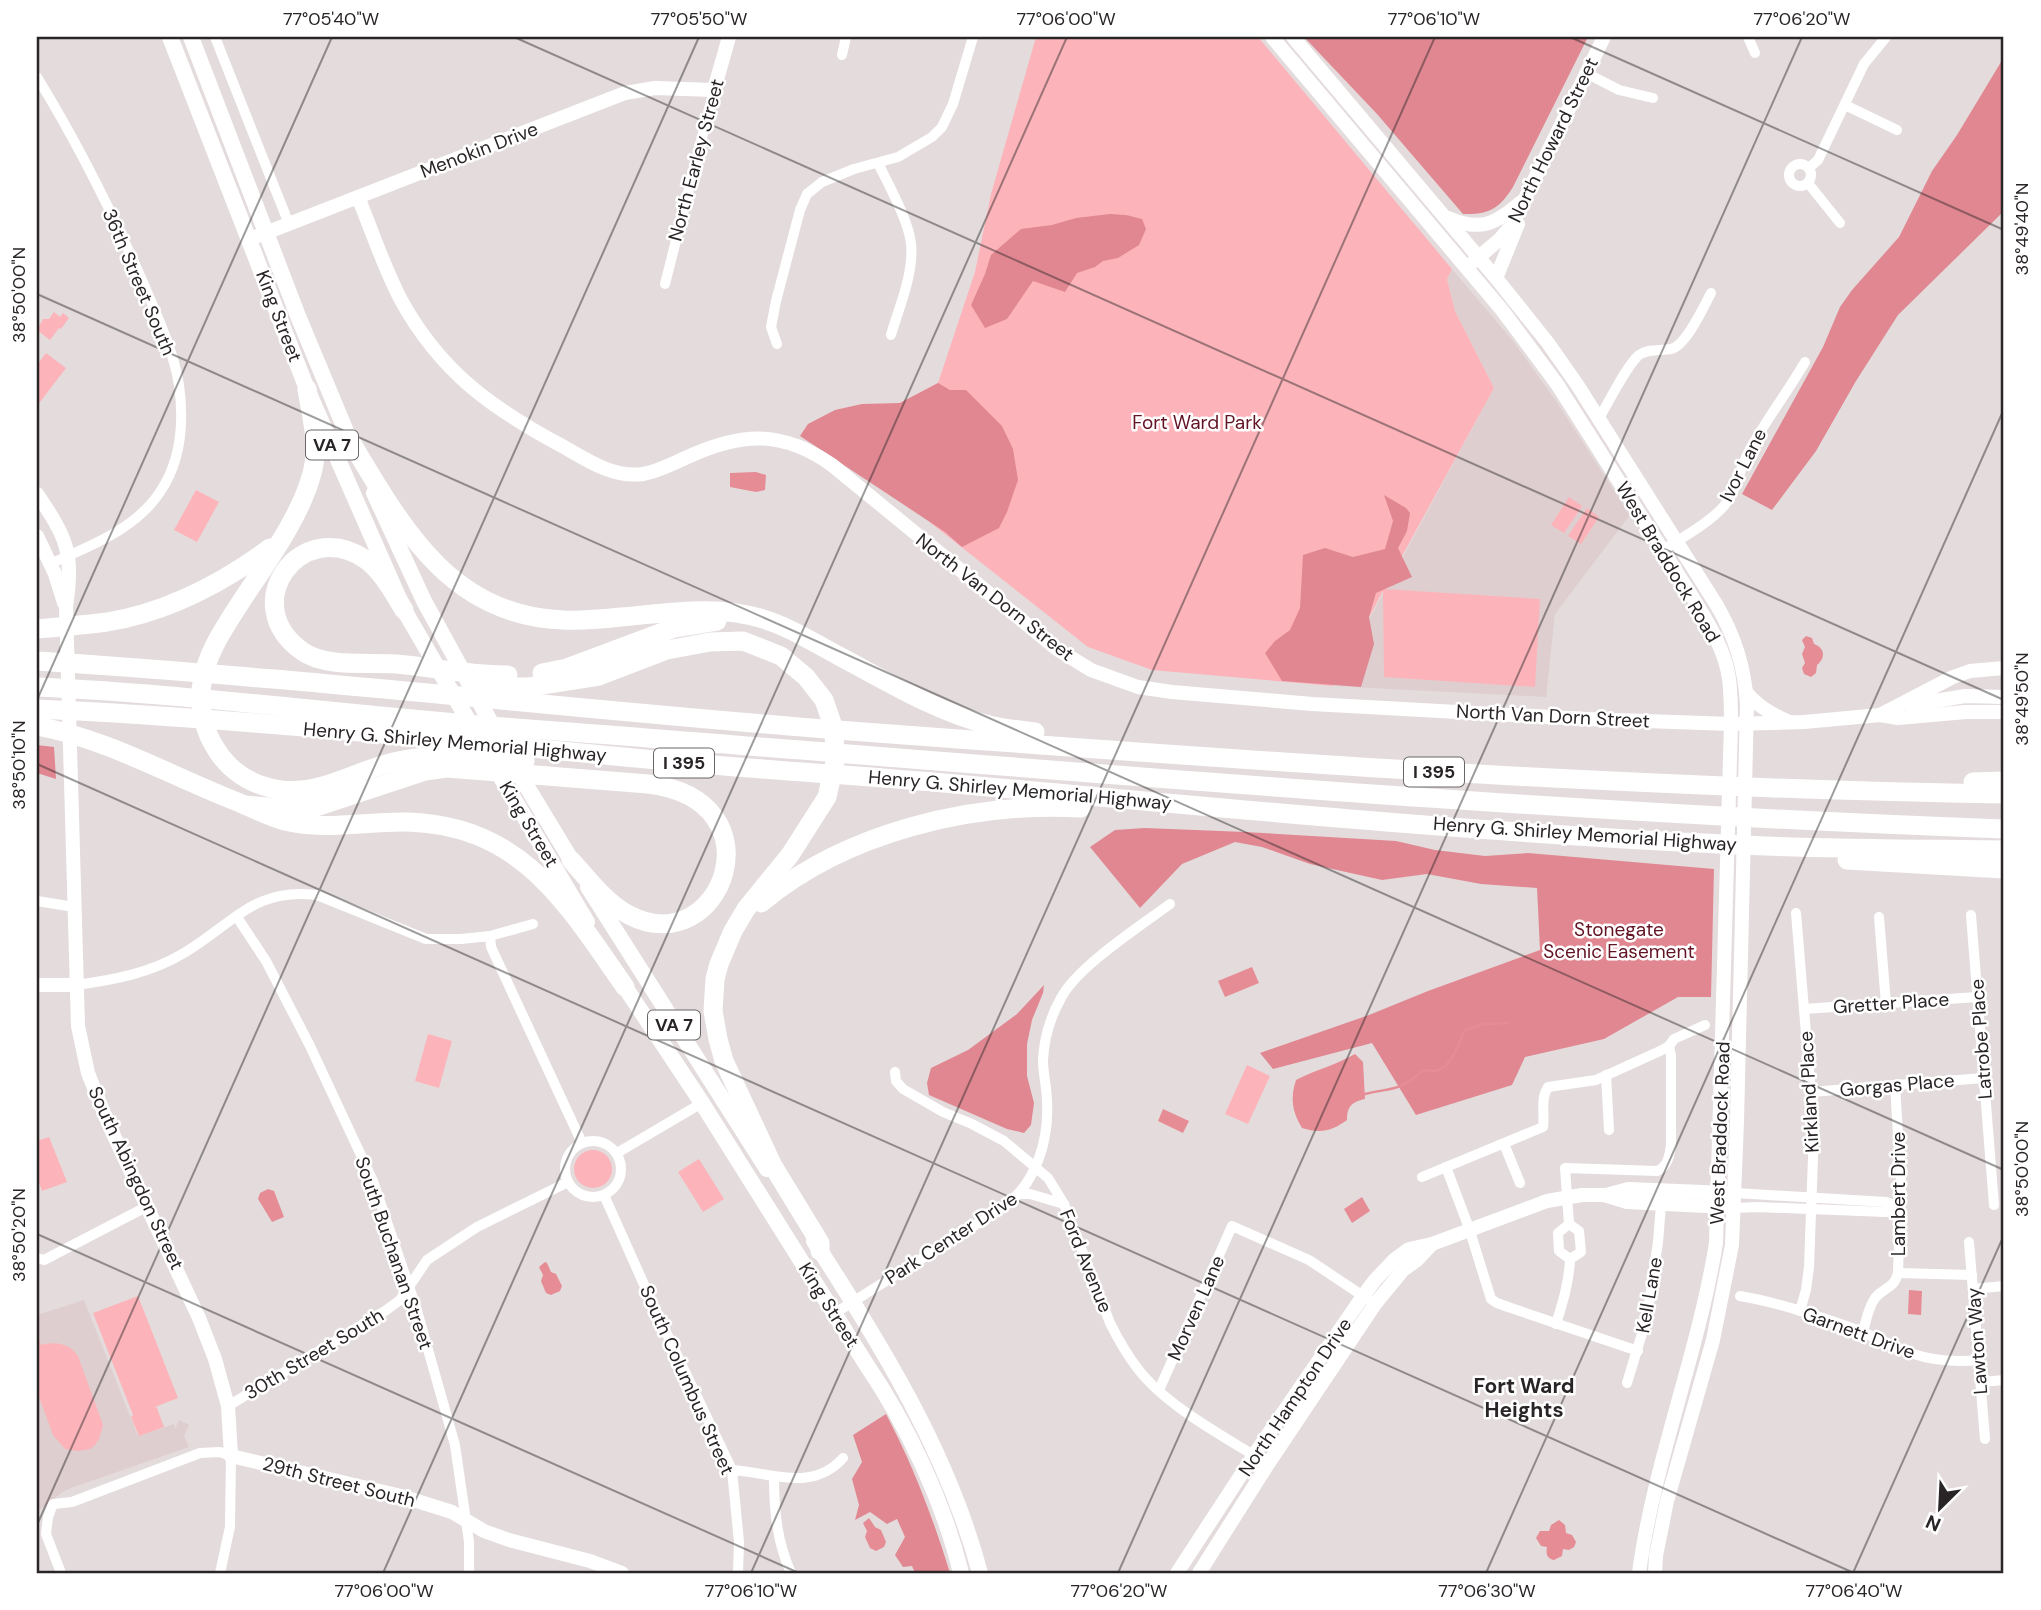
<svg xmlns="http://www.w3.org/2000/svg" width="2041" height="1610" font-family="'DM Sans',sans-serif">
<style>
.built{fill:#dfcecf}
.green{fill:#fcb4ba}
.forest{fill:#e08791}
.water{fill:#e58c95}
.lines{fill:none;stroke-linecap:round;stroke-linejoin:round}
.stream{stroke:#e58c95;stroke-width:2.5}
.street{stroke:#fff;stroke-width:10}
.secondary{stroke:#fff;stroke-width:14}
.primary{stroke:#fff;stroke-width:16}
.highway{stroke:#fff;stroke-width:19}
.ticks{fill:none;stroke:#292526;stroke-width:2;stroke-opacity:0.45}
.labels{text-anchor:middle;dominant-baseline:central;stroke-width:5;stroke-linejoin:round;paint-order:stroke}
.shield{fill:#fff;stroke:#696667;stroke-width:2}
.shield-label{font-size:18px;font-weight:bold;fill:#292526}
.street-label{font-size:19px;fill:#292526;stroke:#fff}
.park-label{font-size:19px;fill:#621324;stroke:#fff}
.neighbourhood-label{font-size:21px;font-weight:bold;fill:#292526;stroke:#fff}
.neatline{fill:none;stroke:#292526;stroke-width:2.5}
.ticks-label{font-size:18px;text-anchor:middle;fill:#292526}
</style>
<rect width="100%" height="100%" fill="#e4dcdc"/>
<g class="built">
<path d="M1452,269L1513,341L1556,401L1630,515L1555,614L1546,697L1333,686L1494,388L1455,311L1447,279Z"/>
<path d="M84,1300L138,1436L174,1424L175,1429L179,1420L189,1425L184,1436L189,1447L74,1487L64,1491L37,1512V1315Z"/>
</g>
<g class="green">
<path d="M1036,37H1258L1452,269L1447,279L1455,311L1494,388L1384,589L1540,599L1535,687L1384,677L1383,591L1333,686L1152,670L1088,647L860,467L900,403L938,383L975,272L991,194Z"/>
<path d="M54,312L60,317L63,313L69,318L61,329L59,328L50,340L37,330L43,319H49Z"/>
<path d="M46,353L66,368L37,406V365Z"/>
<path d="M196,490L219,502L197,542L174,530Z"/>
<path d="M1569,497L1582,506L1564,533L1551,525Z"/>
<path d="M1587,508L1599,517L1581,544L1568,536Z"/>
<path d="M428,1034L452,1041L439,1088L415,1081Z"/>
<path d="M1247,1065L1270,1076L1248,1124L1225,1114Z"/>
<path d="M49,1137L67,1182L42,1191L37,1177V1141Z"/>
<circle cx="593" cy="1169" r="19"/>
<path d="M699,1159L724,1199L703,1212L678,1172Z"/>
<path d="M138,1296L178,1398L155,1407L157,1408L164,1427L139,1436L131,1417L133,1415L93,1313Z"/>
<path d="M37,1334L41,1345C56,1341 69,1343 78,1356L103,1425L99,1439L95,1445L90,1449L78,1451L65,1449L53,1435L37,1391Z"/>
</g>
<g class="forest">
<path d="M1304,37H1588L1513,187C1500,208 1489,215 1463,214L1377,114Z"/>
<path d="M2004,57V211L1898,315L1856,381L1816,451L1772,510L1742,494L1823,347L1840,307L1852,290L1899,237L1932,171L1957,135Z"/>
<path d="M1110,214L1126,215L1142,219L1146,229L1139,245L1118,258L1103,261L1095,267L1077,273L1065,292L1033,281L1007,319L985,328L971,305L985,274L991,255L1021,229L1052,225L1076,218Z"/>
<path d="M938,383L950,390H966L1002,426L1013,449L1018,480L1007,512L999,528L962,547L945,532L800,436L808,424L835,410L862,404L900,403Z"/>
<path d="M1384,495L1406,508L1410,513L1407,531L1398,548L1412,577L1376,593L1369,617L1374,644L1361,687L1282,681L1265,653L1275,641L1290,630L1300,608L1303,555L1325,548L1353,557L1385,549L1393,521Z"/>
<path d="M37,745L54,747L56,779L37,773Z"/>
<path d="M1145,828L1245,832L1396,841L1435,850L1485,856L1528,853L1714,869L1711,997H1678L1604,1039L1525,1057L1512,1085L1416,1115L1372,1043L1273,1069L1260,1053L1369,1015L1428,991L1540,950L1537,888L1481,884L1427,874L1382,880L1310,864L1262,847L1235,842L1182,864L1140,908L1090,847L1115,830Z"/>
<path d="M1044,985L1043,993L1032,1020L1027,1044V1076L1034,1103L1031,1125L1024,1133L1007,1129L929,1095L927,1083L931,1068L968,1050L1017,1014Z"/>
<path d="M886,1414C913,1465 933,1518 950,1573H915L912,1566L903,1567L895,1555L905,1537L897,1519L887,1524L870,1512L855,1520L859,1505L852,1479L862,1462L853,1435Z"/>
</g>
<g class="water">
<path d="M756,472L766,475L765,490L756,492L730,487V473Z"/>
<path d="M1806,636L1812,638L1814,644C1825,648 1826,658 1817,665L1816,673L1811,677L1804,674L1802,668L1805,663L1802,654L1805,647L1802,640Z"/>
<path d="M1252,967L1259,983L1225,997L1218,981Z"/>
<path d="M1355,1054L1363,1062L1365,1099C1352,1102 1347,1106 1347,1120C1332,1131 1320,1134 1302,1128C1292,1112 1290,1098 1296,1080C1315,1070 1336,1065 1355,1054Z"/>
<path d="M1163,1109L1189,1121L1183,1133L1158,1121Z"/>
<path d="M268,1189L274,1191L284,1217L272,1222L258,1199L260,1193Z"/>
<path d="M1362,1197L1370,1211L1352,1223L1344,1209Z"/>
<path d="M545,1262L547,1263L551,1272L556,1274L562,1286L560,1291L551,1295L546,1293L541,1281L543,1275L539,1267Z"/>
<path d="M1909,1290L1922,1291L1921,1315L1908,1314Z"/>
<path d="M869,1518L875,1527L881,1530L886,1542L884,1547L876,1551L870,1548L865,1537L867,1531L863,1523Z"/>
<path d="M1559,1520L1565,1525L1566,1533L1572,1535L1576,1542L1574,1547L1569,1550L1563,1549L1562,1556L1554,1560C1546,1558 1546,1553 1547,1547L1541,1546L1536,1538L1540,1531H1549L1551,1525Z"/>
</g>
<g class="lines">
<path class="stream" d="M1365,1094C1394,1087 1400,1092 1423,1070C1424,1070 1434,1071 1435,1071C1451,1069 1459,1043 1465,1030L1483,1024L1508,1023"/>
<g class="street">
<path d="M215,37L289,224"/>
<path d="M1748,37L1755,53"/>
<path d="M842,55L846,37"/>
<path d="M1586,73L1619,90L1653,98"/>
<path d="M37,77C77,142 111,210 142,280C156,314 173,348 179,385C184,421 181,461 160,492C135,530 89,546 50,564"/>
<path d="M1845,105L1897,130"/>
<path d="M878,163C888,184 909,221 911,244C914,274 899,307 891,335"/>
<circle cx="1800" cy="175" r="11"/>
<path d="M1809,168L1818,160L1864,64L1886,37"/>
<path d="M1808,183L1840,223"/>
<path d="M665,284L714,90"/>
<path d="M777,344L771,327L776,301L800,210L807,194L822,182L854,169L898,157L932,137L942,127L953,104L973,37"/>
<path d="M1598,420C1608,404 1626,366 1639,355C1649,348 1660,351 1671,349C1686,346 1704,306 1711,293"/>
<path d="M1663,550C1683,537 1708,524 1724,506C1738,489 1738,472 1748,453C1765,421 1787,393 1805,362"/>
<path d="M37,901L74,907"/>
<path d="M1796,913L1814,1130L1809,1267L1806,1290L1800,1311"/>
<path d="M1971,915L1994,1205"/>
<path d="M237,917L266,961L310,1046L373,1181L416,1307L455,1445L469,1542V1573"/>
<path d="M1879,917L1886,1004"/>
<path d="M490,936L491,947L582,1143"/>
<path d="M76,985C113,980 151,973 184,953C233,924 254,887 317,895L426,939H461L490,936L533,924"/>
<path d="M1804,1009L1977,997"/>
<path d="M895,1072L896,1081L903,1089L943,1112L972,1124L1004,1141L1048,1178L1064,1204L1110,1323C1118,1339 1127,1355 1138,1369C1167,1407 1227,1438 1268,1464"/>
<path d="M1606,1075L1609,1130"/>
<path d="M1811,1092L1983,1078"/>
<circle cx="593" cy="1169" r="28"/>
<path d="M1504,1144L1520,1183"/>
<path d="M617,1153L702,1103"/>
<path d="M1446,1167L1469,1228L1491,1299L1497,1303L1508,1307L1638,1351"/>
<path d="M1422,1177L1543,1127C1545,1114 1540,1099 1548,1087L1596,1080L1660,1051L1669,1046L1674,1039L1705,1025"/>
<path d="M1735,1193L1886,1202L1899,1207"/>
<path d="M1020,1194H1030L1064,1204"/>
<path d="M604,1195L654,1307L732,1470L739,1542L738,1573"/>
<path d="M1734,1208L1757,1207L1886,1212L1899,1207"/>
<path d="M1569,1224L1565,1168L1657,1171C1668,1167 1670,1154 1671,1144V1056L1669,1046"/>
<path d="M1569,1224L1579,1231L1581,1252L1570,1259"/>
<path d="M1569,1224L1558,1233L1559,1251L1570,1259"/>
<path d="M1969,1242L1985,1439"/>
<path d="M37,1258L44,1260L146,1207"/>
<path d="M1898,1273L1972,1275"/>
<path d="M1973,1289L2004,1286"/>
<path d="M1740,1296C1781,1303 1821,1317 1860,1331C1870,1335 1880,1340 1890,1345C1921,1359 1945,1363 1979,1360"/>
<path d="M835,1313L1004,1207C1036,1183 1049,1141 1047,1102C1047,1088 1043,1074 1043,1060C1044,1039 1051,1016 1061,998C1077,967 1140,926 1170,904"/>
<path d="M1556,1324C1563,1302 1569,1282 1570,1259"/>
<path d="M1863,1332C1866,1321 1868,1308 1875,1298C1884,1287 1894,1289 1898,1273L1901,1184L1895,1085"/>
<path d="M1981,1382L2004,1380"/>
<path d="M1627,1383L1647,1317L1658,1242L1661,1205"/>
<path d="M1159,1390L1232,1226L1309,1260L1375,1304"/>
<path d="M228,1406L385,1311L400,1300L427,1260L477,1227L568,1182"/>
<path d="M732,1470C769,1472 812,1493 843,1458"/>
<path d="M774,1477C774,1511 777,1542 791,1573"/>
<path d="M61,1573L46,1534L48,1517L53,1504L72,1502L200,1453L220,1452L231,1456L230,1527L220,1573"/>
</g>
<g class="secondary">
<path d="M1272,37L1502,310L1557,384L1693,598C1708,623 1725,649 1729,679C1731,694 1731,709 1731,724L1716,1243C1698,1355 1654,1461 1639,1573"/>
<path d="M1293,37L1496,278L1548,343L1578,386L1716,604C1735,636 1745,667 1747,705L1737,1121L1732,1245L1713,1340L1667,1501L1656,1556L1655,1573"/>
<path d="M358,197C372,231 384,268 401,300C441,373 493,409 564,447C588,461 614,478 643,474C660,471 676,462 692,455C744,432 784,431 832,465L1057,649L1091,670L1138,687L1172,692L1312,704L1587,719L1731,724L1804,722L1880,715L1898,718L1966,712H2004"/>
<path d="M1448,218C1480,232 1496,224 1521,202"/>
<path d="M250,239L625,93L655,88L714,90L729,37"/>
<path d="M1473,262L1500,239L1512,225L1604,37"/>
<path d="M1496,278L1518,224"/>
<path d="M37,494C67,538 74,553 66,607L78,1026L88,1073L108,1123L199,1318L215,1359L228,1406L231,1456L401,1496L452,1512L484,1531L509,1540L590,1561L622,1573"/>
<path d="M37,536L55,574L64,603"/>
<path d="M1746,692C1757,706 1771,714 1787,721"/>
<path d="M1911,705L1965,696L2004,697"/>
<path d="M1880,715L1953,677L1970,671L2004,668"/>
<path d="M37,985H76"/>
<path d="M1606,1195L1628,1189L1728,1193"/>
<path d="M1177,1573L1254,1455L1363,1296L1375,1280L1394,1260L1409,1249L1432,1244L1547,1201L1582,1195H1604L1627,1202L1726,1207"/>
<path d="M1199,1573L1268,1464L1375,1304L1403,1270L1417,1260L1432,1244"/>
</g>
<g class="primary">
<path d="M170,37L307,389L404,610L475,732"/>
<path d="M191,37L298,316L353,448"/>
<path d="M374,493L424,601L496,732"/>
<path d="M493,764L587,922"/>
<path d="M515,767L576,868"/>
<path d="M588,887L767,1169"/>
<path d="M619,978L702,1103L866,1364C907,1424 944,1503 961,1573"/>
<path d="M814,1241C882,1347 947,1450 980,1573"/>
</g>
<g class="highway">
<path d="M307,389C311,415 320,446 312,473C300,520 261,570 235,611C221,633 206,656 202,683C198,704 204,731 216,749C230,772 253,786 281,790C323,795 358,769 398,761C440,752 482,758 525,761"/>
<path d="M348,437C400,523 448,616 563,620C582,621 602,619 621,617C669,613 716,604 763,619C790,627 814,643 839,656C888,682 938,713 993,726C1006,729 1021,730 1035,732"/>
<path d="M404,610C393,592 382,571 365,559C301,516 236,604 302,651C325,668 369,662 396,664C433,667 471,676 508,675"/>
<path d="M37,629C60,627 84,625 107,622C168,612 221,584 270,548"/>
<path d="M37,661C304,678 570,709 837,730C1225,759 1614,788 2004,794"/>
<path d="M542,673L567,668L674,628L717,621"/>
<path d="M37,687C189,694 340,714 491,726C995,764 1499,811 2004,829"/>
<path d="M484,687H529L599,676L667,650L710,642L743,641L781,656L806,677L824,700L834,729L835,762L827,797L790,855L746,909L733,931L719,964L715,979L713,1011L718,1039L724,1061L773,1166L820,1243V1251"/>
<path d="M37,709C255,719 472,743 689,763C778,771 867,776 956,784C1225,808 1496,835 1766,846C1845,849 1925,849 2004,850"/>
<path d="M37,726C107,739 169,775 235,801C251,807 268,817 285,821C325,831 367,821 407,822C522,825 566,903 625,987"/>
<path d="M1973,782L2004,781"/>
<path d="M244,805L291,809L316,807L425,771L447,768L648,784C783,800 721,963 629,915C606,903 588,879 571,860"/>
<path d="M1847,860L2004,869"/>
<path d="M761,903C846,832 972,802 1081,808"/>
</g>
</g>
<path class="ticks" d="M514,37L2004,700M1570,37L2004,230M37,294L2004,1170M37,700L332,37M37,764L1854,1573M37,1234L799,1573M37,1525L699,37M383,1573L1067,37M751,1573L1435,37M1118,1573L1802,37M1486,1573L2004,409M1853,1573L2004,1235"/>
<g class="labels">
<g class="shield">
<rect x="306" y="430.5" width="52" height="29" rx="5"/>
<rect x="654" y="748.5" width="60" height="29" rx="5"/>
<rect x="1404" y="757.5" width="60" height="29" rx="5"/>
<rect x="648" y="1010.5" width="52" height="29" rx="5"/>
</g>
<g class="shield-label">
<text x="332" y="445">VA 7</text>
<text x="684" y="763">I 395</text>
<text x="1434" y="772">I 395</text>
<text x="674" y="1025">VA 7</text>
</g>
<g class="street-label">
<text transform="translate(1553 140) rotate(-64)">North Howard Street</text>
<text transform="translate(479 150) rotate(-21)">Menokin Drive</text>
<text transform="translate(696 160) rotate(-75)">North Earley Street</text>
<text transform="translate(139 282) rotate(67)">36th Street South</text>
<text transform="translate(279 316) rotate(69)">King Street</text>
<text transform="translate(1743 465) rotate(-63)">Ivor Lane</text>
<text transform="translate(1668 562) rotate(59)">West Braddock Road</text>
<text transform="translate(995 597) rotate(38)">North Van Dorn Street</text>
<text transform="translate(1553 716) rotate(3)">North Van Dorn Street</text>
<text transform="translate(455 742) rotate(5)">Henry G. Shirley Memorial Highway</text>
<text transform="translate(1020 790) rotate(5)">Henry G. Shirley Memorial Highway</text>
<text transform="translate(529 824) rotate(59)">King Street</text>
<text transform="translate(1585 834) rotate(4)">Henry G. Shirley Memorial Highway</text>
<text transform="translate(1891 1003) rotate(-4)">Gretter Place</text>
<text transform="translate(1981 1039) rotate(-94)">Latrobe Place</text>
<text transform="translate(1897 1085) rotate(-5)">Gorgas Place</text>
<text transform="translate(1809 1092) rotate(-93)">Kirkland Place</text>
<text transform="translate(1720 1133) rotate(-88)">West Braddock Road</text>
<text transform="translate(136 1178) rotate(65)">South Abingdon Street</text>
<text transform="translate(1898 1194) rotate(-90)">Lambert Drive</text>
<text transform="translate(951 1238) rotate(-33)">Park Center Drive</text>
<text transform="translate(394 1253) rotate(71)">South Buchanan Street</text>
<text transform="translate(1086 1261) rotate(68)">Ford Avenue</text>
<text transform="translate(1649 1295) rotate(-80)">Kell Lane</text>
<text transform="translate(829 1305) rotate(58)">King Street</text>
<text transform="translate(1196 1308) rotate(-66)">Morven Lane</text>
<text transform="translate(1859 1333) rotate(20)">Garnett Drive</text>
<text transform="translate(1977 1341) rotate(-94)">Lawton Way</text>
<text transform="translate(314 1354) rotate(-31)">30th Street South</text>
<text transform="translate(687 1380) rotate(66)">South Columbus Street</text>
<text transform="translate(1295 1397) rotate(-56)">North Hampton Drive</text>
<text transform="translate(339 1482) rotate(14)">29th Street South</text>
</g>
<g class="park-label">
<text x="1197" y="422">Fort Ward Park</text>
<text x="1619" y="929">Stonegate<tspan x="1619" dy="22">Scenic Easement</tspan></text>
</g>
<g class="neighbourhood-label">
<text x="1524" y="1386">Fort Ward<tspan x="1524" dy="24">Heights</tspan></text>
</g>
</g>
<rect width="2041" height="1610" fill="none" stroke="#ffffff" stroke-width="77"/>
<g transform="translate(1940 1508) rotate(204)" stroke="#ffffff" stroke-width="5" paint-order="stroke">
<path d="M0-5L12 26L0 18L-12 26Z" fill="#292526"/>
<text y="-10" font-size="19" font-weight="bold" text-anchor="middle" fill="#292526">N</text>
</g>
<rect x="38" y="38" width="1964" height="1534" class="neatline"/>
<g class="ticks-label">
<text x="331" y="25">77°05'40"W</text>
<text x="699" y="25">77°05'50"W</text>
<text x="1066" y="25">77°06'00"W</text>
<text x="1434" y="25">77°06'10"W</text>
<text x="1802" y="25">77°06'20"W</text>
<text transform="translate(2022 229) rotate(-90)" y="6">38°49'40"N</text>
<text transform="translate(19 295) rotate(-90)" y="6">38°50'00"N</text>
<text transform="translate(2022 699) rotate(-90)" y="6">38°49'50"N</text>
<text transform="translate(19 765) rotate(-90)" y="6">38°50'10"N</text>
<text transform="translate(2022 1169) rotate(-90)" y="6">38°50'00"N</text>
<text transform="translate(19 1235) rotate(-90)" y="6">38°50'20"N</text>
<text x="384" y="1597">77°06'00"W</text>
<text x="751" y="1597">77°06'10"W</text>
<text x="1119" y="1597">77°06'20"W</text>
<text x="1487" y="1597">77°06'30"W</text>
<text x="1854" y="1597">77°06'40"W</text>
</g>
</svg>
